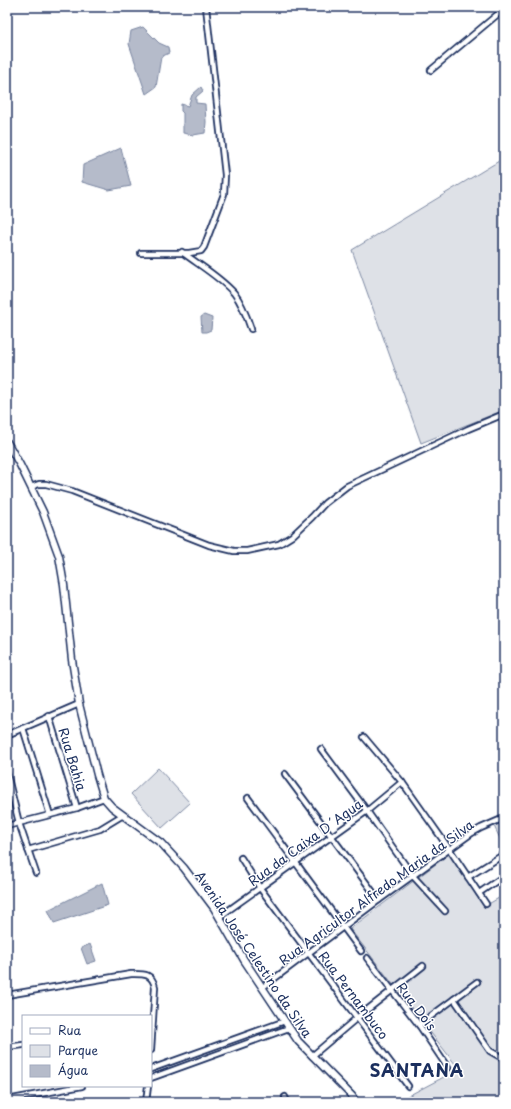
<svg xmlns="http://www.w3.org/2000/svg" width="511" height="1109" font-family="'Playpen Sans',sans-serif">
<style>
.green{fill:#dee1e7;stroke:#7c88a2}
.water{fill:#b5bbca;stroke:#77839f}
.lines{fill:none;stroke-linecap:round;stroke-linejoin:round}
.minor-casing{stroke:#1b2f5e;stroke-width:8}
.tertiary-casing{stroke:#1b2f5e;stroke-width:9}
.minor{stroke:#fff;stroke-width:4.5}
.tertiary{stroke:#fff;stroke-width:6}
.labels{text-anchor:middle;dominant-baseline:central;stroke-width:3;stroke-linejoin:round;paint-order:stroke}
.street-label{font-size:13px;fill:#1b2f5e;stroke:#fff}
.district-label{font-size:17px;font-weight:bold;letter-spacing:1px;fill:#1b2f5e;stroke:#fff}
</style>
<rect width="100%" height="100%" fill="#fff"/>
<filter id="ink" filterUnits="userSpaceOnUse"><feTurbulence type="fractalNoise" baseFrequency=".025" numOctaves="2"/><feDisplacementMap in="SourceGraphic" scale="8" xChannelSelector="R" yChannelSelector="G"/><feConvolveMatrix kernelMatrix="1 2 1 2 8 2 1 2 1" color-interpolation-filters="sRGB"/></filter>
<g filter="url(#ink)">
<g class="green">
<path d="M504,158V410L421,443L352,250Z"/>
<path d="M158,768L190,803L162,828L131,794Z"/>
<path d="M504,821V847L494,826Z"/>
<path d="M449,854L485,906L504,895V1102H406L404,1098L459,1069L350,929Z"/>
</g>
<g class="water">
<path d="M143,27L159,43L168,47L169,53L161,57L156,87L146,94L129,44L131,31Z"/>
<path d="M201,87L203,91L196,97V103L205,104L206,122L205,133L193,135L183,133V113L181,111V104L188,106L192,95Z"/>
<path d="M121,148L131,186L109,190L82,182L83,165Z"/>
<path d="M204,315L212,318L211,330L206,332H202L201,317Z"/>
<path d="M102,883L108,905L54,923L48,910Z"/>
<path d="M90,944L96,961L87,964L81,948Z"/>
</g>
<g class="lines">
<g class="minor-casing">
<g id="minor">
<path d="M431,70L504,9"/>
<path d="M182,252C199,265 220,277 234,293C242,303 247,317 251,329"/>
<path d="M141,253H189L201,251L204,247L224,194L225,175L206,7"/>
<path d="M31,487L39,484H46L72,491L209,545L234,551H247L279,544L292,536L312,517L325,503L347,486L468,429L504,414"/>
<path d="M49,716L77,808"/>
<path d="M23,728L50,815"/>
<path d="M7,735L79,704"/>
<path d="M364,737L402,782L450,850L486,904"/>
<path d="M321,749L367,811L413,876L445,911"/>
<path d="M7,774L19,823L36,873"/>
<path d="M285,774L379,900"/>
<path d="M248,798L361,951"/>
<path d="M7,826L77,808L104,798"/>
<path d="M28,850L100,829L123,815"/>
<path d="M241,858L260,888L408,1086"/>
<path d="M468,877L503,855"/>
<path d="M479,893L504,876"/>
<path d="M219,917L367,811L402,782"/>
<path d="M367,958L419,1025L448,1068"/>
<path d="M263,987L379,900L472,833L481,828L504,818"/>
<path d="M7,995L131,974C144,974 152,973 155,987L151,1050"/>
<path d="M454,999L490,1051L504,1059"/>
<path d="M419,1025L477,982"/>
<path d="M7,1047L23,1045"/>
<path d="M312,1056L358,1017L423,966"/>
<path d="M151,1069L285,1021"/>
<path d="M151,1078L289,1028"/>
<path d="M285,1097L287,1102"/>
<path d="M7,1100L82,1086"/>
<path d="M146,1102L148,1086"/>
</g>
</g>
<g class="tertiary-casing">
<path id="tertiary" d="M7,442L20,465L43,512L59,556L64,585L72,660L79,704L97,775L104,798L112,807L161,843L184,868L214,908L244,960L298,1041L352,1096L356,1102"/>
</g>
<use href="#minor" class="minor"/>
<use href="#tertiary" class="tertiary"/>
</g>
</g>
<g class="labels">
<g class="street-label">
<text transform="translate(73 759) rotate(73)">Rua Bahia</text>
<text transform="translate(305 842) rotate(-36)">Rua da Caixa D´Agua</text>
<text transform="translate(376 892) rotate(-36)">Rua Agricultor Alfredo Maria da Silva</text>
<text transform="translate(254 954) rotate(56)">Avenida José Celestino da Silva</text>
<text transform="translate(354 995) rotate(53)">Rua Pernambuco</text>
<text transform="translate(417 1006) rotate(53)">Rua Dois</text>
</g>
<g class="district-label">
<text x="417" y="1070">SANTANA</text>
</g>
</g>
<rect width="511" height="1109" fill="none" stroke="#fff" stroke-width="24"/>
<rect x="12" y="12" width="487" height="1085" fill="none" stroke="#1b2f5e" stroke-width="1.5" filter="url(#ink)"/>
<rect x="22" y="1015" width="130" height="72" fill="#ffffff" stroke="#a4acbf"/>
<rect x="30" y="1028" width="20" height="6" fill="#ffffff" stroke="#a4acbf"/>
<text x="58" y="1035" font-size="12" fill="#1b2f5e">Rua</text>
<rect x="30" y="1045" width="20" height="12" fill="#dee1e7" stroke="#a4acbf"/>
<text x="58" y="1055" font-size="12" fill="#1b2f5e">Parque</text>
<rect x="30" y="1065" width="20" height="12" fill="#b5bbca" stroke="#a4acbf"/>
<text x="58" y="1075" font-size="12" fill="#1b2f5e">Água</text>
</svg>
